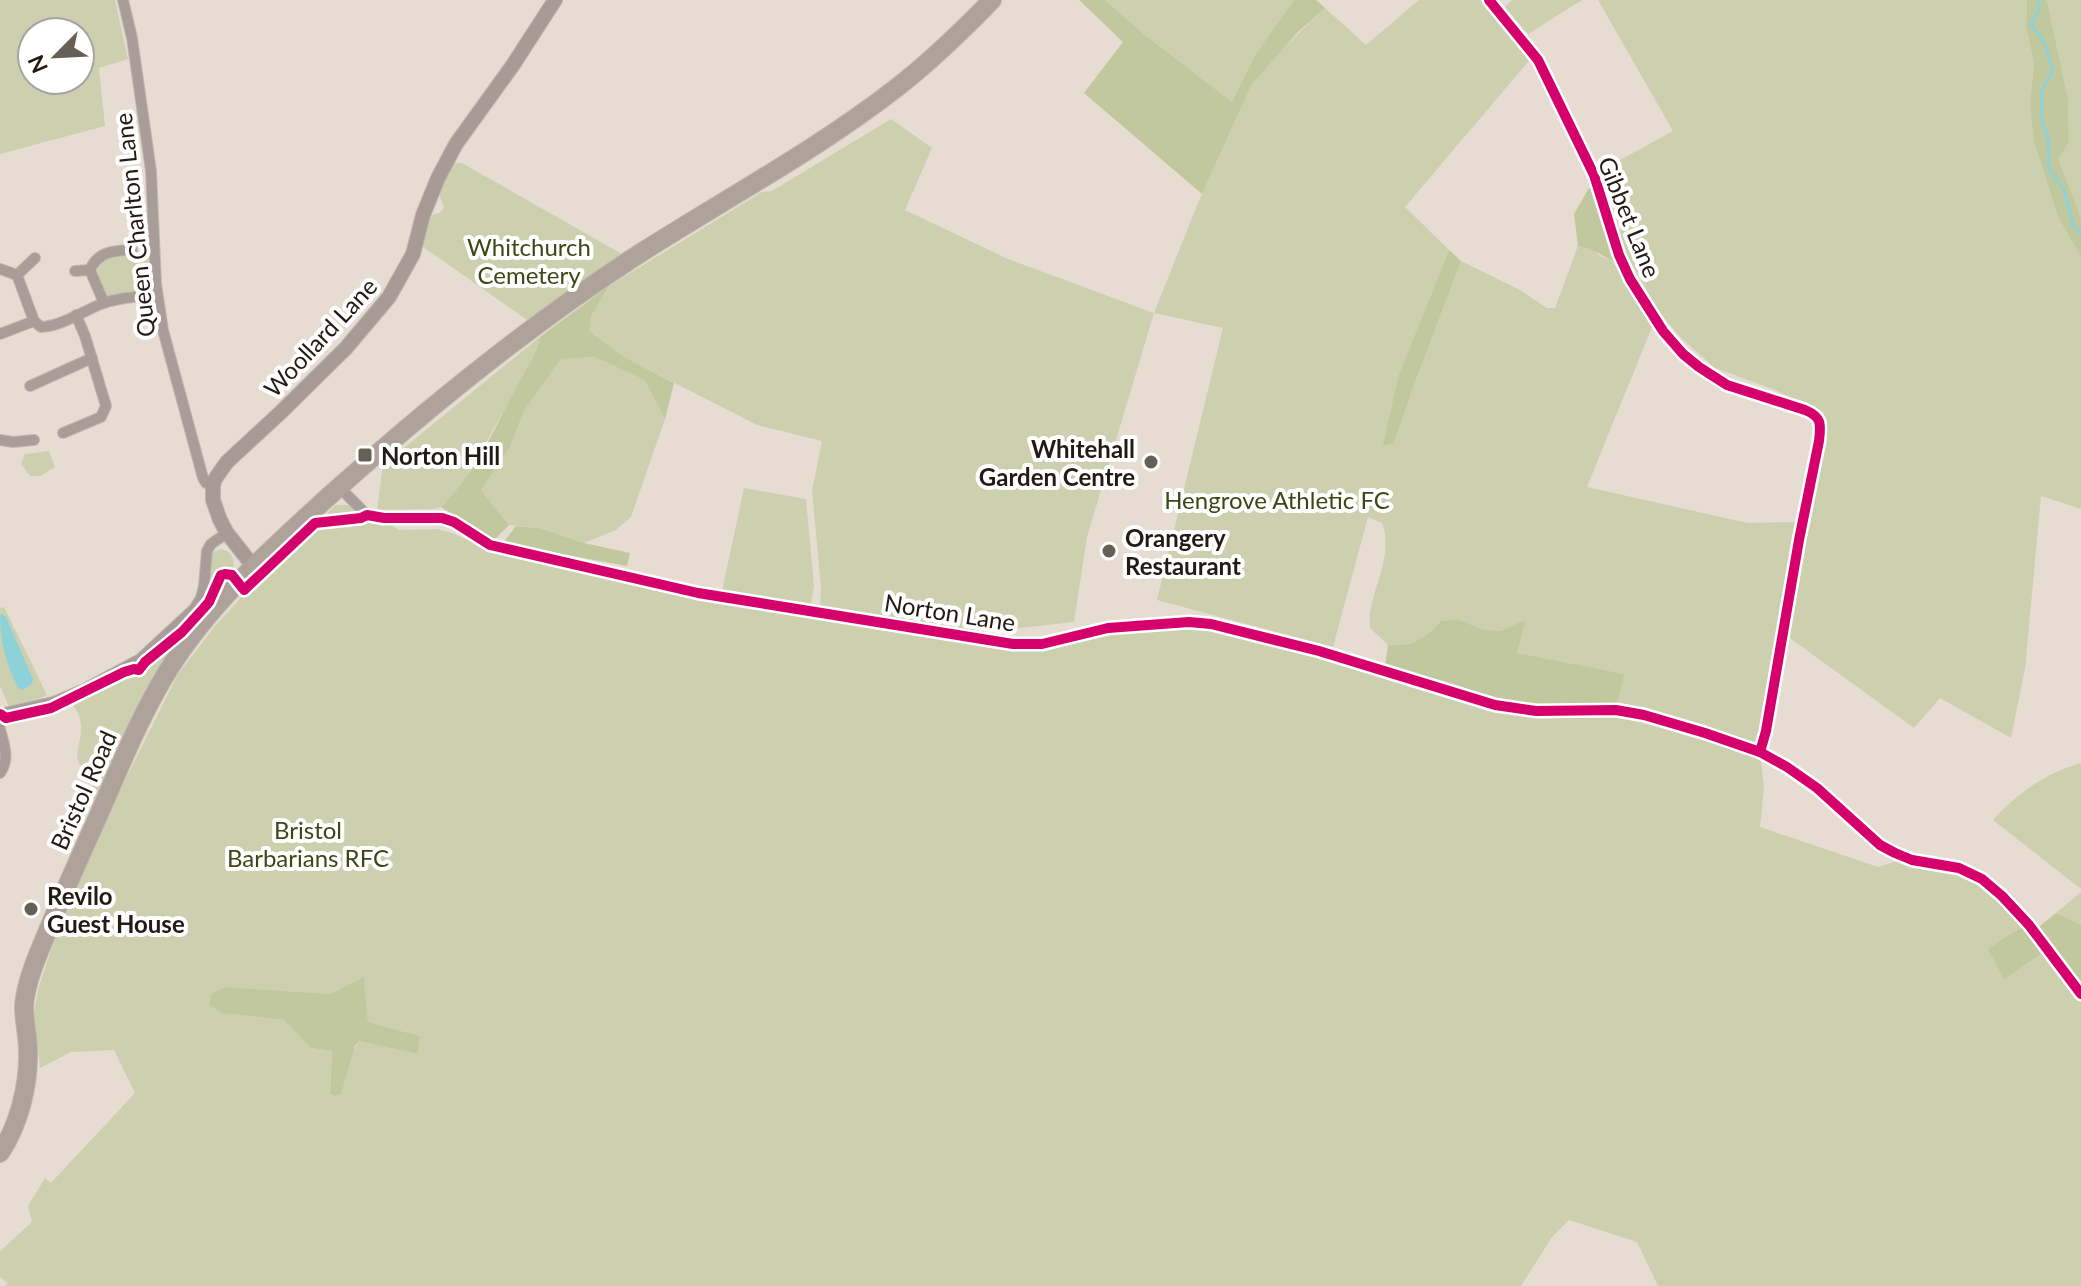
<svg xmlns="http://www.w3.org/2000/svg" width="2081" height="1286" font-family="Lato,sans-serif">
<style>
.green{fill:#ccd0af;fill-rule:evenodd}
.forest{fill:#c1c89d}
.water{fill:#8ed2d9}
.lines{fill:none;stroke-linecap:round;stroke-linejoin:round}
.stream{stroke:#8ed2d9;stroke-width:3}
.street-casing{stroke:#c1b9b1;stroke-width:12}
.secondary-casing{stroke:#c1b9b1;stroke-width:16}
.highway-casing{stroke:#c1b9b1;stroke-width:20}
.street{stroke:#a99d99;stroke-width:10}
.secondary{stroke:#a89b96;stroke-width:14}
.highway{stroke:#afa29b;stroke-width:18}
.cycleway-casing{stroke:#fff;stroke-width:15}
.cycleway{stroke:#d6006c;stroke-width:10}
.poi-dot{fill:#665f56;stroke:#fff;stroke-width:3}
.labels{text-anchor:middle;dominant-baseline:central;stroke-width:8;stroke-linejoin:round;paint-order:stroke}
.street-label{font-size:24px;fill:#211b14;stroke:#fff}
.park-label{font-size:24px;fill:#3b4814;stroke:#fff}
.poi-label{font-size:24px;font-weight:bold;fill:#211b14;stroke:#fff;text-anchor:start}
</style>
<rect width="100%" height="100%" fill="#e6dcd1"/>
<g class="green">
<path d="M0,0H115L128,59L99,68L105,126L0,154ZM80,32V80H32V32Z"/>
<path d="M1105,0H1294L1255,55L1232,102L1145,35Z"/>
<path d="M1419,0H1485L1533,56L1405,207L1449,250L1399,374L1394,443L1413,388L1461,261L1520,290L1547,308H1555L1578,246L1592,248L1600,256L1616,263L1654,322L1587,487L1748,523L1795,522L1756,746L1646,708L1617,705L1623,674L1516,653L1524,621L1500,631L1482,629L1457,619L1441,621L1428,634L1411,644L1388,645L1370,628C1370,621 1369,614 1371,608C1376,580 1393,552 1382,523L1368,517L1333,647L1157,600L1223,328L1154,313L1087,537L1074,622L981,632L820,607L821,587L812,491L822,441L757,425L624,357L589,331L592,315L609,286L762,192L772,191L891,119L932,148L905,210L1008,259L1154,313L1198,203L1252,84C1274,57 1299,32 1325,8L1366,45Z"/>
<path d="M1512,0H1582L1528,34L1505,7Z"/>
<path d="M1598,0H2027L2026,26L2034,64L2030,104L2059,219L2081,257V509L2041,496L2025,669L2011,738L1940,698L1914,728L1787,636L1805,527L1827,429L1823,412L1775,390L1715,368L1680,337L1659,312L1624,250L1617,219L1600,171L1673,131Z"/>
<path d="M2047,0H2081V218L2057,159L2069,142L2068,99Z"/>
<path d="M451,163H462L622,254L530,322L419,244C423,231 424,214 440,213L444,207C434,187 441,181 451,163Z"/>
<path d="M116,254L149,255L150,291L111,298L106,297C96,274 89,264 116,254Z"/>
<path d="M541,336L538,350L458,492L441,507L434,509L377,510L383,465Z"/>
<path d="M595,357L646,380L665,419L631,517L616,530L584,543L540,528L509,525L481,490L510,447L524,411L561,359Z"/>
<path d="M49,451L55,467L40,476H30L21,464L25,454Z"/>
<path d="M744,488L806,499L814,586L811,604L722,591Z"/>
<path d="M336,505H348L382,524L392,525L399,530L437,529L455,534L483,548L520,558L699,596L1010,650L1043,648L1109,632L1191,627L1215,629L1571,715L1645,718L1760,752L1764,788L1760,827L1878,867L1897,861L1912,865L1954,869L1983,882L2029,925L2004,978L2045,950L2081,999V1286H1658L1637,1242L1569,1220L1552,1237L1521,1286H6L8,1283L0,1277V1251L32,1222L28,1206L45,1178L51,1183L135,1093L114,1050L71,1052L40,1068L34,1012L39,986L59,926L114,802L178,674L215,626L239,600L244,590ZM364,978L368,1022L420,1036L418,1054L359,1041L330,1093L332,1051L311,1048L284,1020L222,1013L226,987L331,994Z"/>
<path d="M221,549C236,552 235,566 231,578L100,798L89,800L97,774C65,765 82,750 81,726C81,717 76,709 71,702L125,674L141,675L147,664L200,607L211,553Z"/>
<path d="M4,607L47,695L19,706H9L0,686V608Z"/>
<path d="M2081,763V889L1993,820C2017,793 2046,773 2081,763Z"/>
<path d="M2081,892V925L2056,913Z"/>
</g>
<g class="forest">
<path d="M1079,0H1105L1145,35L1232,102L1255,55L1294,0H1316L1325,8L1298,32L1252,84L1202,194L1084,93L1123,42Z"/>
<path d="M2027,0H2047L2068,99L2069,142L2058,159L2081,218V257L2059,219L2034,141L2030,104L2034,64L2026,26Z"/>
<path d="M1589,188H1595L1616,263C1602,256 1594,248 1578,246L1574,214Z"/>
<path d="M1449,250L1461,261L1413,388L1394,443L1383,446L1399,374Z"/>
<path d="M609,286L592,315L589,331L624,357L674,383L665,419L645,380L595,357L561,359L524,411L510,447L481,490L509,525L494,540L441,507C475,475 495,427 517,386C526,369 537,355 541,336Z"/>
<path d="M516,526L540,528L584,543L630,553L627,566L503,543Z"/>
<path d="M1457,619L1482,629L1500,631L1525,620L1517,653L1624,674L1617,705L1537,708L1496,703L1385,666L1388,645L1411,644L1428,634L1441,621Z"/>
<path d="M2056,913L2081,925V993L2045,951L2004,979L1988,949C2004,939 2020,924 2040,926Z"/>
<path d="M364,977L368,1022L420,1036L418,1054L359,1041L355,1046L341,1094L335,1096L330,1094L332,1051L311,1048L284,1020L222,1013L209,1005L211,994L226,987L331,994Z"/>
</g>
<path class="water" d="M2,614L6,617L33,679L32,684L22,690L18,688C6,664 0,641 0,615Z"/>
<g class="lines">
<path class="stream" d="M2038,0L2039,10L2031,23L2045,44L2053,71L2042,90V121L2048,139L2049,169L2064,190L2073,226L2081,234"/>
<g class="street-casing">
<g id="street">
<path d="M123,0L132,38L151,171L156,284L163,330L203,478L206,483L213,486"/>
<path d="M1489,0L1538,60L1594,175L1619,255L1630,279L1663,331L1683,354L1699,367L1727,385L1805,410C1822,417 1821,424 1819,441L1799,540L1766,731L1760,752"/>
<path d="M0,269L17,275L35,258"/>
<path d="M75,271L90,270"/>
<path d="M17,275L34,321"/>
<path d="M104,303L90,270C97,252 115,250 132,250"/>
<path d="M0,334L34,321L41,327C61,326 82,312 101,304C119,297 138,297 157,295"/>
<path d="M30,386L92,358"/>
<path d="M63,433L101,417L106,406L85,336L76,315"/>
<path d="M0,440L13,442L34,440"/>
<path d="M339,487L367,515L384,518H442L454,522L490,545L698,593L1013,644H1042L1108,628L1189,622L1211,624L1319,651L1495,705L1536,711L1616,710L1644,715L1705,733L1760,752L1787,767L1817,788L1880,845L1895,853L1912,860L1959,868L1982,879L2002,896L2029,925L2081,994"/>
<path d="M0,714L53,702L84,689L140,659L194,609L201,598L204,586L207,551L211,544L227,533"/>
<path d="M0,729C4,744 10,759 0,773"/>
</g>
</g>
<g class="secondary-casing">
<path id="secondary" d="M253,566L227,533L220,520L213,500V486L215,479L227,462L280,413L346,348L389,297L413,254L423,215L438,178L456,144L513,65L555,0"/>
</g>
<g class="highway-casing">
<path id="highway" d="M0,1153C19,1125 29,1085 28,1051C28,1036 24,1021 24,1007C25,988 32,969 39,952C58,905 79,859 100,812C121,764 141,714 169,669C211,602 270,550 328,497C426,409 529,325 639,254C725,199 815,151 895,89C930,62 962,31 992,0"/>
</g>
<use href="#street" class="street"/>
<use href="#secondary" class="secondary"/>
<use href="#highway" class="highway"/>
<g class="cycleway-casing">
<g id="cycleway">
<path d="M1489,0L1538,60L1594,175L1619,255L1630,279L1663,331L1683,354L1699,367L1727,385L1805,410C1822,417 1821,424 1819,441L1799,540L1766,731L1760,752"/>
<path d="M0,714L6,718L51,708L124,672L134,669L139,670L145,662L182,632L203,609L209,602L221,575L225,574L232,575L244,590L315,523L361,518L367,515L384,518H442L454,522L490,545L698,593L1013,644H1042L1108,628L1189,622L1211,624L1319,651L1495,705L1536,711L1616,710L1644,715L1705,733L1760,752L1787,767L1817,788L1880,845L1895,853L1912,860L1959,868L1982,879L2002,896L2029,925L2081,994"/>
</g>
</g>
<use href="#cycleway" class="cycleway"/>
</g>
<g class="poi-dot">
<rect x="357" y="447" width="16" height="16" rx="4"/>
<circle cx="1151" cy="462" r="8"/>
<circle cx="1109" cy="551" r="8"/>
<circle cx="31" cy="909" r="8"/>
</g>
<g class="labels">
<g class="street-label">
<text transform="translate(1630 217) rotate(68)">Gibbet Lane</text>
<text transform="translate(134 225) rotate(-96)">Queen Charlton Lane</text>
<text transform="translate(320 337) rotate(-47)">Woollard Lane</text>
<text transform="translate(950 612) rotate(9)">Norton Lane</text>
<text transform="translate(83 790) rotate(-66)">Bristol Road</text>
</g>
<g class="park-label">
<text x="529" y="246">Whitchurch<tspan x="529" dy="28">Cemetery</tspan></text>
<text x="1277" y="499">Hengrove Athletic FC</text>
<text x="308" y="829">Bristol<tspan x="308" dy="28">Barbarians RFC</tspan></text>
</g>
<g class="poi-label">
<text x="1135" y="448" text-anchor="end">Whitehall<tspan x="1135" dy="28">Garden Centre</tspan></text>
<text x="381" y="455">Norton Hill</text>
<text x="1125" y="537">Orangery<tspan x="1125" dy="28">Restaurant</tspan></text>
<text x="47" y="895">Revilo<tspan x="47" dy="28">Guest House</tspan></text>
</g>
</g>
<g transform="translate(56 56) rotate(246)"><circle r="38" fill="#ffffff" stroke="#a6a4a1" stroke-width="2"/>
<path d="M0-6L14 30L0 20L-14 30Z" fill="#665f56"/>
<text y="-12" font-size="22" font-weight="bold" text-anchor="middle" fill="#211b14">N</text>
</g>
</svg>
